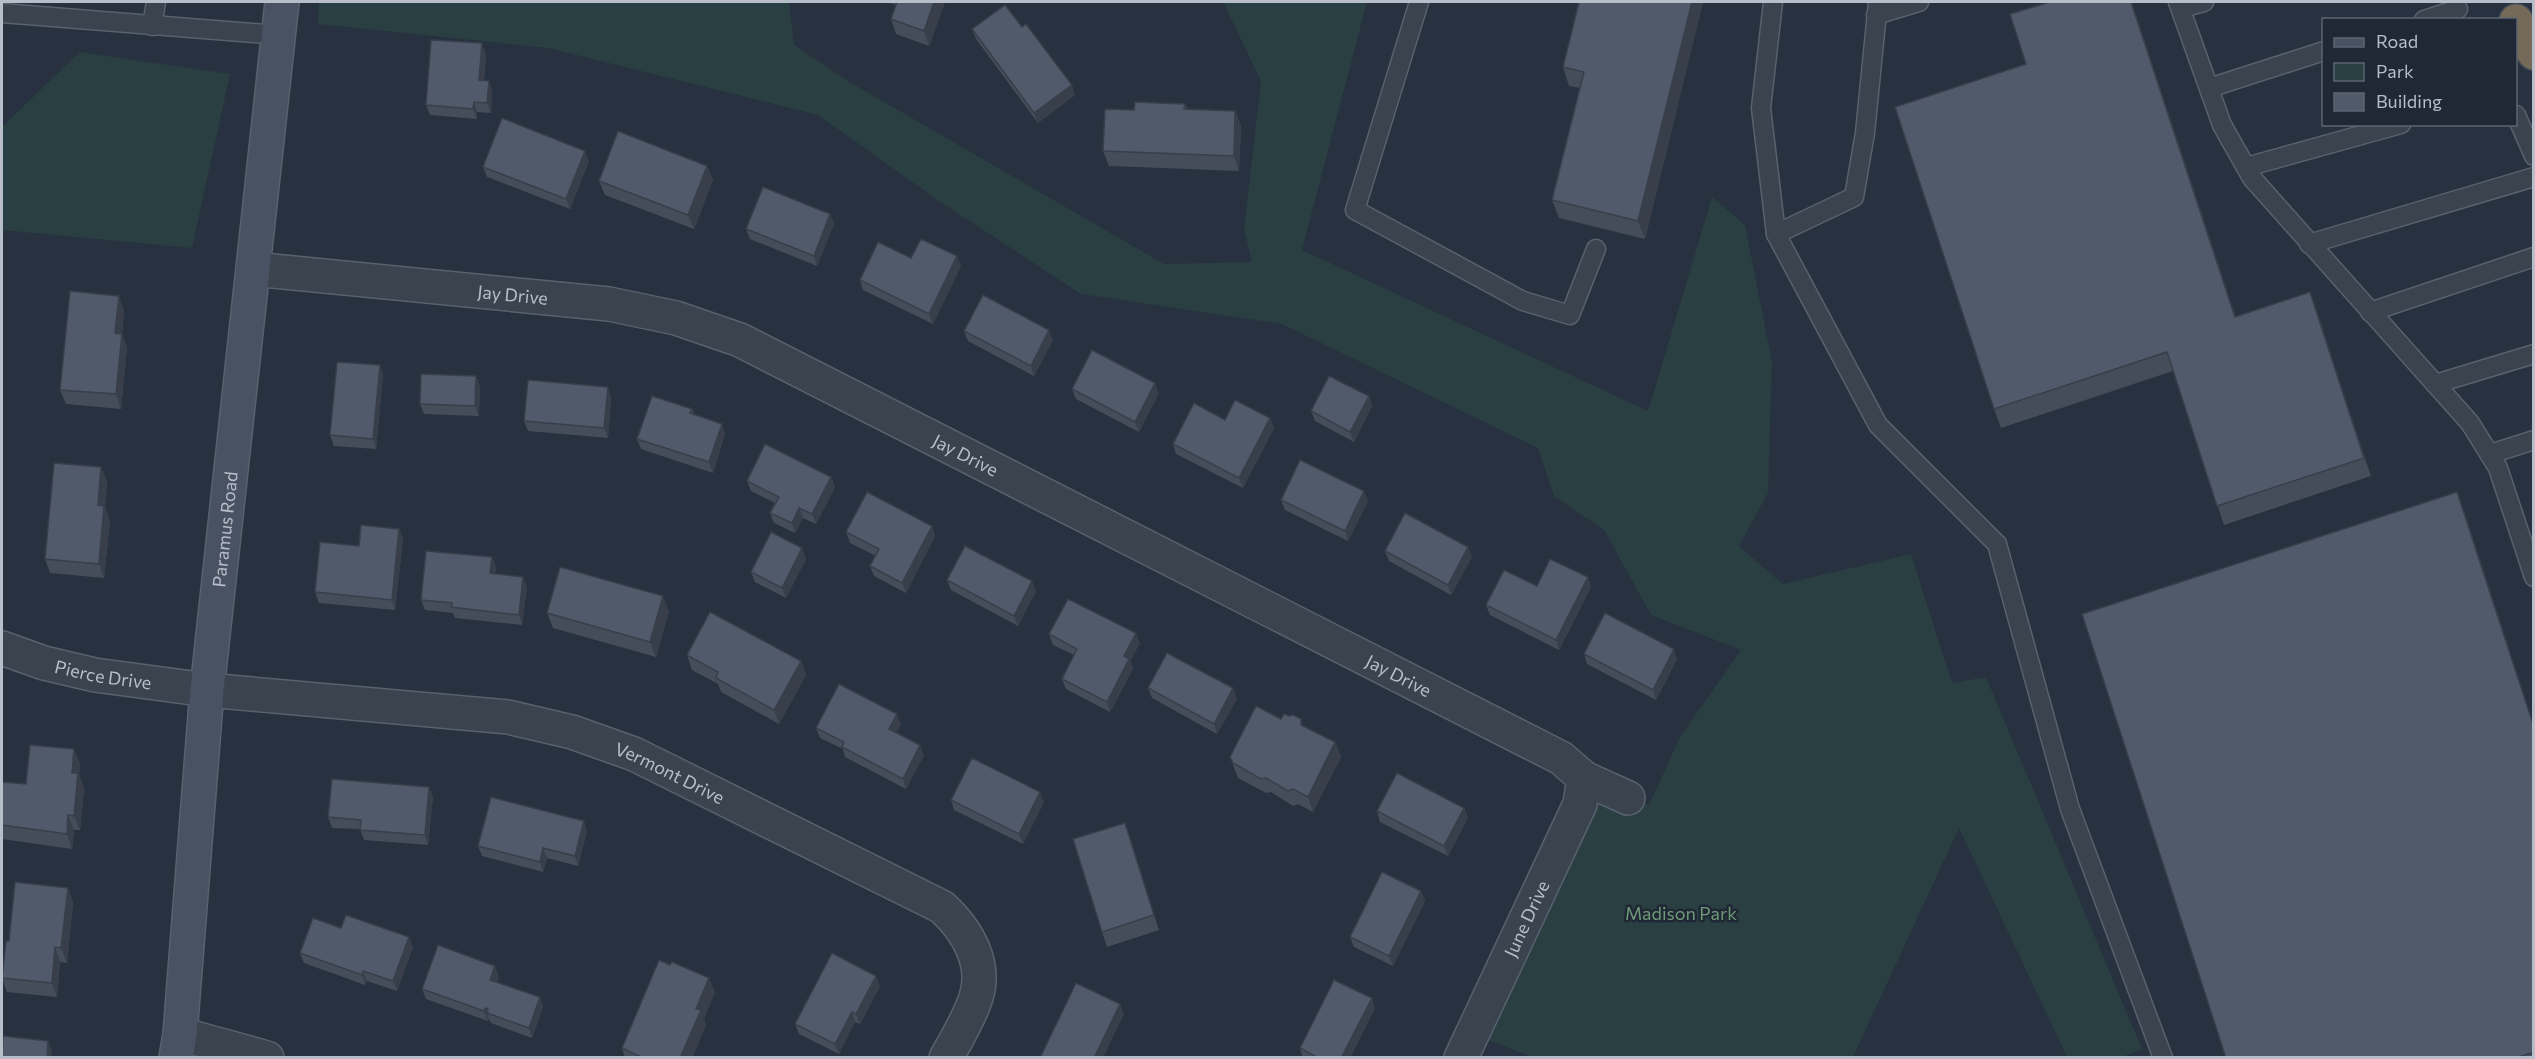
<svg xmlns="http://www.w3.org/2000/svg" width="2535" height="1059" font-family="Commissioner,sans-serif">
<style>
.green{fill:#2a3f41}
.lines{fill:none;stroke-linecap:round;stroke-linejoin:round}
.lane-casing{stroke:#58616d;stroke-width:21}
.street-casing{stroke:#58616d;stroke-width:36}
.secondary-casing{stroke:#58616d;stroke-width:36}
.highway-casing{stroke:#454e5a;stroke-width:36}
.lane{stroke:#3b434f;stroke-width:18}
.street{stroke:#3b434f;stroke-width:33}
.secondary{stroke:#495262;stroke-width:33}
.highway{stroke:#756958;stroke-width:33}
.wall{fill:#454d5b}
.shaded-wall{fill:#383f4a}
.building{fill:#505a6a;stroke:#383f4a;stroke-width:1.5}
.labels{text-anchor:middle;dominant-baseline:central;stroke-width:5;stroke-linejoin:round;paint-order:stroke}
.street-label{font-size:18px;fill:#b7beca;stroke:#1f2834}
.park-label{font-size:18px;fill:#6f9979;stroke:#1f2834}
</style>
<rect width="100%" height="100%" fill="#27313f"/>
<g class="green">
<path d="M319,2H784L789,3L794,45L848,81L1164,264L1252,262L1244,229L1261,81L1224,4L1226,2H1367L1302,250L1648,411L1712,197L1745,225L1772,362L1768,493L1739,546L1783,584L1911,554L1952,683L1986,677L2142,1049L2122,1057H2067L1959,828L1853,1057H1532L1473,1034L1584,778L1649,805L1680,737L1741,650L1651,615L1604,530L1554,496L1538,448L1282,324L1081,294L936,199L818,115L548,48L318,24Z"/>
<path d="M80,52L230,74L192,248L2,230V127Z"/>
</g>
<g class="lines">
<g class="lane-casing">
<g id="lane">
<path d="M1419,2L1355,210L1523,301L1570,315L1596,249"/>
<path d="M1773,2L1761,108L1776,234L1878,425L1997,544L2070,809L2163,1058"/>
<path d="M2178,2L2222,125L2252,178L2470,423L2498,468L2534,577"/>
<path d="M2181,8L2204,2"/>
<path d="M2,13L278,35"/>
<path d="M1876,15L1919,2"/>
<path d="M2424,20L2458,9"/>
<path d="M152,26L156,2"/>
<path d="M2209,88L2324,51"/>
<path d="M2516,115L2534,156"/>
<path d="M2246,167L2401,124"/>
<path d="M1776,234L1854,197L1865,133L1878,2"/>
<path d="M2309,244L2534,177"/>
<path d="M2370,312L2534,257"/>
<path d="M2435,384L2534,354"/>
<path d="M2490,454L2534,440"/>
</g>
</g>
<g class="street-casing">
<g id="street">
<path id="s1" d="M253,269L609,304L676,318L740,340L1561,758L1584,778L1628,798"/>
<path id="s2" d="M2,648L44,663L95,675L207,690L508,717L572,732L634,754L942,907C968,931 989,966 974,1003C967,1022 956,1040 946,1058"/>
<path d="M180,1034L267,1058"/>
<path id="s3" d="M1461,1058L1580,804L1584,778"/>
</g>
</g>
<g class="secondary-casing">
<g id="secondary">
<path id="s4" d="M176,1058L180,1034L207,690L282,2"/>
</g>
</g>
<g class="highway-casing">
<path id="highway" d="M2516,21L2534,53"/>
</g>
<use href="#lane" class="lane"/>
<use href="#street" class="street"/>
<use href="#secondary" class="secondary"/>
<use href="#highway" class="highway"/>
</g>
<g class="wall">
<path d="M886,2H945L929,46L896,34L891,19L896,5Z"/>
<path d="M1579,2H1703L1645,239L1559,218L1552,200L1580,88L1569,86L1563,67Z"/>
<path d="M1022,27L1075,95L1038,123L976,39L972,29Z"/>
<path d="M486,54L484,81H489L492,91L491,113L477,112V119L430,115L426,105Z"/>
<path d="M1185,104L1187,109L1235,111L1241,126L1239,171L1109,166L1103,151L1134,110Z"/>
<path d="M589,161L570,209L487,177L483,167Z"/>
<path d="M707,166L713,180L694,229L605,195L599,181Z"/>
<path d="M830,214L834,224L817,266L750,239L746,229Z"/>
<path d="M911,258L961,266L933,324L863,290L860,280Z"/>
<path d="M2310,292L2371,476L2224,525L2173,371L2001,428L1994,409L2236,316Z"/>
<path d="M124,310L122,334L127,348L121,409L66,404L60,390Z"/>
<path d="M964,331L1053,340L1034,376L968,341Z"/>
<path d="M380,365L383,375L376,449L334,446L330,435Z"/>
<path d="M476,376L480,387L479,416L424,414L420,404Z"/>
<path d="M1072,389L1159,393L1139,432L1076,399Z"/>
<path d="M1369,396L1372,406L1354,442L1315,421L1311,411Z"/>
<path d="M611,397L608,438L528,431L524,421Z"/>
<path d="M692,409L694,414L725,434L713,473L641,449L637,439Z"/>
<path d="M1270,418L1274,428L1243,488L1176,454L1173,444L1225,420Z"/>
<path d="M101,467L107,482L105,507L110,521L104,578L50,573L45,559Z"/>
<path d="M831,477L835,487L816,524L803,518L795,533L774,523L770,513L775,503L751,491L747,481Z"/>
<path d="M1281,500L1368,501L1348,541L1285,510Z"/>
<path d="M2464,511L2534,725V1058H2226Z"/>
<path d="M932,526L935,536L906,593L874,576L870,566L876,556L850,543L846,532Z"/>
<path d="M399,529L403,539L395,610L319,603L315,592L359,546Z"/>
<path d="M1468,547L1472,557L1451,595L1389,561L1385,551Z"/>
<path d="M492,557L496,567L495,574L527,587L522,625L455,618L453,613L425,610L421,600Z"/>
<path d="M806,559L786,598L755,582L751,572Z"/>
<path d="M1588,577L1591,587L1559,650L1490,615L1486,605L1537,586Z"/>
<path d="M947,580L1036,591L1018,626L951,590Z"/>
<path d="M669,611L656,657L553,628L547,613Z"/>
<path d="M1049,634L1140,643L1130,661L1133,669L1110,712L1066,689L1062,679L1074,655L1053,645Z"/>
<path d="M1584,654L1677,659L1656,700L1587,664Z"/>
<path d="M687,655L801,661L806,675L779,724L721,692L718,684L692,670Z"/>
<path d="M1148,688L1237,699L1217,734L1152,698Z"/>
<path d="M1289,716L1301,719L1303,726L1335,742L1341,757L1313,812L1298,804L1293,806L1271,792L1266,793L1238,778L1230,757L1281,719Z"/>
<path d="M901,724L896,733L924,755L906,789L845,757L843,749L820,738L816,728Z"/>
<path d="M74,749L80,764L79,774L84,788L80,830H74L72,849L2,839V782L26,784Z"/>
<path d="M429,787L433,797L428,845L364,840L360,829L332,828L328,817Z"/>
<path d="M951,800L1044,802L1023,844L954,810Z"/>
<path d="M1464,808L1468,818L1448,856L1380,822L1377,811Z"/>
<path d="M1125,823L1159,930L1107,947L1102,932Z"/>
<path d="M587,831L578,866L547,858L543,872L482,856L478,846Z"/>
<path d="M68,888L73,903L67,963L60,962L57,997L7,992L2,978L9,941Z"/>
<path d="M1421,891L1425,901L1393,966L1354,947L1350,937Z"/>
<path d="M341,928L413,947L397,991L367,981L365,985L304,963L300,953Z"/>
<path d="M499,976L497,982L540,997L543,1007L532,1038L491,1023L489,1019L488,1021L426,999L422,989Z"/>
<path d="M709,978L715,992L704,1019L706,1025L692,1058H625L622,1048Z"/>
<path d="M880,986L860,1024L855,1022L839,1054L799,1034L795,1024Z"/>
<path d="M1375,1008L1350,1058H1303L1300,1048Z"/>
</g>
<g class="shaded-wall">
<path d="M934,2H945L929,46L924,31Z"/>
<path d="M1692,2H1703L1645,239L1638,221Z"/>
<path d="M2131,2H2132L2242,335L2235,317Z"/>
<path d="M482,43L486,54L483,90L479,80Z"/>
<path d="M489,81L492,91L491,113L487,103Z"/>
<path d="M1072,85L1075,95L1038,123L1034,113Z"/>
<path d="M474,102L477,112V119L473,109Z"/>
<path d="M1235,111L1241,126L1239,171L1234,156Z"/>
<path d="M585,151L589,161L570,209L566,199Z"/>
<path d="M707,166L713,180L694,229L688,215Z"/>
<path d="M830,214L834,224L817,266L814,256Z"/>
<path d="M957,256L961,266L933,324L929,314Z"/>
<path d="M2310,292L2317,311L2371,476L2364,458Z"/>
<path d="M119,296L124,310L122,334L127,348L121,409L116,394L115,333Z"/>
<path d="M1049,330L1053,340L1034,376L1031,366Z"/>
<path d="M380,365L383,375L376,449L373,439Z"/>
<path d="M476,376L480,387L479,416L475,406Z"/>
<path d="M1155,383L1159,393L1139,432L1135,422Z"/>
<path d="M608,387L611,397L608,438L604,428Z"/>
<path d="M1369,396L1372,406L1354,442L1350,432Z"/>
<path d="M1270,418L1274,428L1243,488L1239,478Z"/>
<path d="M722,424L725,434L713,473L709,462Z"/>
<path d="M101,467L107,482L105,507L110,521L104,578L99,564L98,505Z"/>
<path d="M831,477L835,487L816,524L812,514Z"/>
<path d="M1364,491L1368,501L1348,541L1345,531Z"/>
<path d="M2457,492L2534,725V727Z"/>
<path d="M799,508L803,518L795,533L792,523Z"/>
<path d="M932,526L935,536L906,593L902,583Z"/>
<path d="M399,529L403,539L395,610L392,600Z"/>
<path d="M1468,547L1472,557L1451,595L1448,585Z"/>
<path d="M802,548L806,559L786,598L782,588Z"/>
<path d="M492,557L496,567L494,583L490,573Z"/>
<path d="M523,577L527,587L522,625L519,615Z"/>
<path d="M1588,577L1591,587L1559,650L1556,640Z"/>
<path d="M1032,581L1036,591L1018,626L1014,616Z"/>
<path d="M663,596L669,611L656,657L650,642Z"/>
<path d="M1136,633L1140,643L1130,661L1133,669L1110,712L1107,702L1124,656Z"/>
<path d="M1674,649L1677,659L1656,700L1653,690Z"/>
<path d="M801,661L806,675L779,724L774,710Z"/>
<path d="M1233,688L1237,699L1217,734L1214,724Z"/>
<path d="M897,714L901,724L893,739L889,729Z"/>
<path d="M1335,742L1341,757L1313,812L1308,797Z"/>
<path d="M920,745L924,755L906,789L903,779Z"/>
<path d="M74,749L80,764L79,774L84,788L80,830L74,816L72,773Z"/>
<path d="M429,787L433,797L428,845L425,835Z"/>
<path d="M1040,792L1044,802L1023,844L1019,834Z"/>
<path d="M1464,808L1468,818L1448,856L1444,846Z"/>
<path d="M68,815L74,830L72,849L67,834Z"/>
<path d="M584,821L587,831L578,866L575,856Z"/>
<path d="M1125,823L1130,837L1159,930L1154,915Z"/>
<path d="M543,848L547,858L543,872L540,862Z"/>
<path d="M68,888L73,903L67,963L61,948Z"/>
<path d="M1421,891L1425,901L1393,966L1389,956Z"/>
<path d="M409,937L413,947L397,991L393,981Z"/>
<path d="M55,947L60,962L57,997L52,983Z"/>
<path d="M495,966L499,976L494,990L490,980Z"/>
<path d="M363,971L367,981L365,985L362,975Z"/>
<path d="M876,976L880,986L860,1024L856,1014Z"/>
<path d="M709,978L715,992L704,1019L706,1025L692,1058H680L696,1009Z"/>
<path d="M540,997L543,1007L532,1038L529,1028Z"/>
<path d="M1372,998L1375,1008L1350,1058H1341Z"/>
<path d="M1120,1004L1124,1014L1103,1058H1094Z"/>
<path d="M485,1008L489,1019L488,1021L484,1011Z"/>
<path d="M852,1012L855,1022L839,1054L835,1044Z"/>
<path d="M48,1041L52,1051L51,1058H47Z"/>
</g>
<g class="building">
<path d="M897,2H934L924,31L891,19Z"/>
<path d="M1579,2H1692L1638,221L1552,200L1584,72L1563,67Z"/>
<path d="M2050,2H2131L2235,317L2310,292L2364,458L2217,506L2167,352L1994,409L1895,107L2026,64L2010,14Z"/>
<path d="M1005,5L1022,27L1026,24L1072,85L1034,113L972,29Z"/>
<path d="M431,40L482,43L479,80L489,81L487,103L474,102L473,109L426,105Z"/>
<path d="M1135,102L1185,104L1184,109L1235,111L1234,156L1103,151L1105,109L1134,110Z"/>
<path d="M502,118L585,151L566,199L483,167Z"/>
<path d="M618,131L707,166L688,215L599,181Z"/>
<path d="M763,187L830,214L814,256L746,229Z"/>
<path d="M921,239L957,256L929,314L860,280L878,242L911,258Z"/>
<path d="M70,291L119,296L115,333L122,334L116,394L60,390Z"/>
<path d="M983,295L1049,330L1031,366L964,331Z"/>
<path d="M1092,350L1155,383L1135,422L1072,389Z"/>
<path d="M337,362L380,365L373,439L330,435Z"/>
<path d="M421,374L476,376L475,406L420,404Z"/>
<path d="M1329,376L1369,396L1350,432L1311,411Z"/>
<path d="M528,380L608,387L604,428L524,421Z"/>
<path d="M652,396L692,409L690,413L722,424L709,462L637,439Z"/>
<path d="M1235,400L1270,418L1239,478L1173,444L1194,403L1225,420Z"/>
<path d="M765,444L831,477L812,514L799,508L792,523L770,513L779,497L747,481Z"/>
<path d="M1300,460L1364,491L1345,531L1281,500Z"/>
<path d="M54,463L101,467L98,505L104,506L99,564L45,559Z"/>
<path d="M867,492L932,526L902,583L870,566L879,549L846,532Z"/>
<path d="M2457,492L2534,727V1052L2516,1058H2226L2082,614Z"/>
<path d="M1405,513L1468,547L1448,585L1385,551Z"/>
<path d="M361,525L399,529L392,600L315,592L320,542L359,546Z"/>
<path d="M771,532L802,548L782,588L751,572Z"/>
<path d="M965,546L1032,581L1014,616L947,580Z"/>
<path d="M426,551L492,557L490,573L523,577L519,615L451,607L452,603L421,600Z"/>
<path d="M1550,559L1588,577L1556,640L1486,605L1504,570L1537,586Z"/>
<path d="M560,567L663,596L650,642L547,613Z"/>
<path d="M1068,599L1136,633L1124,656L1129,659L1107,702L1062,679L1077,649L1049,634Z"/>
<path d="M710,612L801,661L774,710L716,678L718,672L687,655Z"/>
<path d="M1605,613L1674,649L1653,690L1584,654Z"/>
<path d="M1167,653L1233,688L1214,724L1148,688Z"/>
<path d="M839,684L897,714L889,729L920,745L903,779L842,747L844,742L816,728Z"/>
<path d="M1256,706L1281,719L1284,714L1289,716L1293,715L1301,719V725L1335,742L1308,797L1293,789L1288,791L1266,778L1261,779L1233,763L1230,757Z"/>
<path d="M30,745L74,749L72,773H78L74,816L68,815L67,834L2,825V782L26,784Z"/>
<path d="M972,758L1040,792L1019,834L951,800Z"/>
<path d="M1397,773L1464,808L1444,846L1377,811Z"/>
<path d="M332,779L429,787L425,835L360,830L361,820L328,817Z"/>
<path d="M491,797L584,821L575,856L543,848L540,862L478,846Z"/>
<path d="M1125,823L1154,915L1102,932L1073,839Z"/>
<path d="M1382,872L1421,891L1389,956L1350,937Z"/>
<path d="M15,882L68,888L61,948L55,947L52,983L2,978L6,941H9Z"/>
<path d="M346,915L409,937L393,981L363,971L362,975L300,953L313,918L341,928Z"/>
<path d="M438,945L495,966L490,980L540,997L529,1028L487,1013L488,1009L485,1008L484,1011L422,989Z"/>
<path d="M832,953L876,976L856,1014L852,1012L835,1044L795,1024Z"/>
<path d="M659,960L670,965L672,962L709,978L696,1009L701,1010L680,1058H643L622,1048Z"/>
<path d="M1334,980L1372,998L1341,1058H1318L1300,1048Z"/>
<path d="M1076,983L1120,1004L1094,1058H1040Z"/>
<path d="M3,1036L48,1041L47,1058H2Z"/>
</g>
<g class="labels">
<g class="street-label">
<text stroke="none"><textPath href="#s1" startOffset="261">Jay Drive</textPath></text>
<text stroke="none"><textPath href="#s1" startOffset="747">Jay Drive</textPath></text>
<text stroke="none"><textPath href="#s4" startOffset="531">Paramus Road</textPath></text>
<text stroke="none"><textPath href="#s2" startOffset="105">Pierce Drive</textPath></text>
<text stroke="none"><textPath href="#s1" startOffset="1233">Jay Drive</textPath></text>
<text stroke="none"><textPath href="#s2" startOffset="684">Vermont Drive</textPath></text>
<text stroke="none"><textPath href="#s3" startOffset="154">June Drive</textPath></text>
</g>
<g class="park-label">
<text x="1681" y="913">Madison Park</text>
</g>
</g>
<rect width="2535" height="1059" fill="none" stroke="#b7beca" stroke-width="6"/>
<rect x="2322" y="18" width="195" height="108" fill="#1f2834" stroke="#5c6470" stroke-width="1.5"/>
<rect x="2334" y="38" width="30" height="9" fill="#495262" stroke="#5c6470" stroke-width="1.5"/>
<text x="2376" y="48" font-size="18" fill="#b7beca">Road</text>
<rect x="2334" y="63" width="30" height="18" fill="#2a3f41" stroke="#5c6470" stroke-width="1.5"/>
<text x="2376" y="78" font-size="18" fill="#b7beca">Park</text>
<rect x="2334" y="93" width="30" height="18" fill="#505a6a" stroke="#5c6470" stroke-width="1.5"/>
<text x="2376" y="108" font-size="18" fill="#b7beca">Building</text>
</svg>
